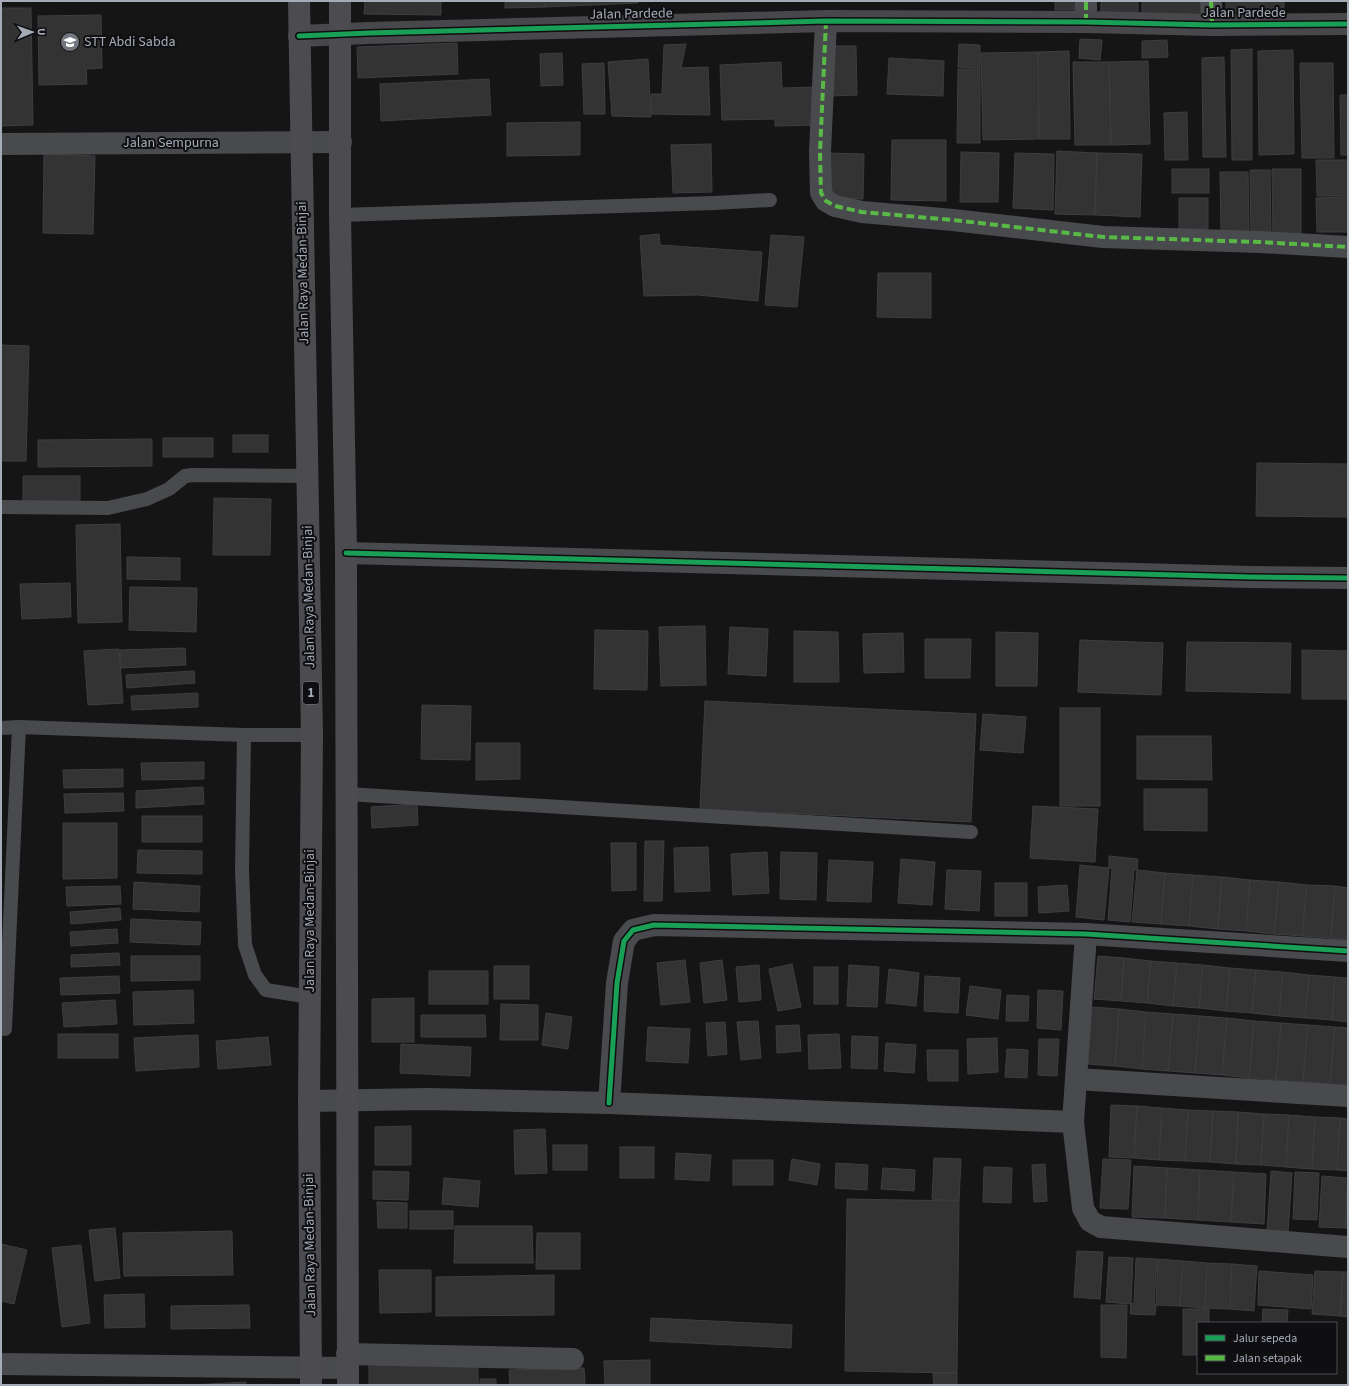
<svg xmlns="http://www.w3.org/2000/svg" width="1349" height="1386" font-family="'Source Sans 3',sans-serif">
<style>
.building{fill:#333334;stroke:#3d3e41}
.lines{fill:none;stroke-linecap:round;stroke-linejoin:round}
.lane{stroke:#494a4e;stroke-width:14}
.street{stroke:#494a4e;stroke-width:22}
.secondary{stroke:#48484c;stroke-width:22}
.highway{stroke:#4c4c50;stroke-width:22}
.quiet{stroke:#58b947;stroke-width:4;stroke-dasharray:8 4;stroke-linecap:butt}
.cycleway-casing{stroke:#0f0f11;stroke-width:8}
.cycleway{stroke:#1a9f57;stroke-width:5}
.labels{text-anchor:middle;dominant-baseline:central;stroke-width:4;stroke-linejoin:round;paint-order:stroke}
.shield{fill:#0f0f11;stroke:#787c85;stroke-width:1}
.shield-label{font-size:13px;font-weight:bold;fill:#a5abb7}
.street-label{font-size:14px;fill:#a5abb7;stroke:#0f0f11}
.poi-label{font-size:14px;fill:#a5abb7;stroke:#0f0f11;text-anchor:start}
</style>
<rect width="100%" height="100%" fill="#151515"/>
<g class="building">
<path d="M365,1H441V15L364,14Z"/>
<path d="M505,1H545V7L505,8Z"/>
<path d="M545,1H638V3L545,7Z"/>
<rect x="1055" y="1" width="29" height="9"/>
<rect x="1101" y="1" width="37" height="16"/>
<rect x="1142" y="1" width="65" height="14"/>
<rect x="1226" y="1" width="58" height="11"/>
<path d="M1,8H31L33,125L1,126Z"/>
<path d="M101,15L102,68L86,69L87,84L39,85L38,16Z"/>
<path d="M1080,39L1102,40L1100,60L1079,58Z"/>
<path d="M1167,40L1168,57L1142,58V41Z"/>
<path d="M457,43L458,74L358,78L357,47Z"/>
<path d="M686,44L681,68L708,67L710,115L651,114V94H662L664,45Z"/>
<path d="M959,44L980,45V68L958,67Z"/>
<path d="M830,46H856L857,95L831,96Z"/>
<path d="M1252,49V160H1232L1231,50Z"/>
<path d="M1293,50L1294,154L1259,155L1258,51Z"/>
<path d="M1069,51L1070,139H1039L1038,52Z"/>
<path d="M1038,52L1039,139L983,140L981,53Z"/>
<path d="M562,53L563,85L541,86L540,54Z"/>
<path d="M1224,57L1226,157H1203L1202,58Z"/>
<path d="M889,58L944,61L943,96L887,94Z"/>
<path d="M648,59L651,117L612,116L608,62Z"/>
<path d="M1148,61L1150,144L1111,145L1109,62Z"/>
<path d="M781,62L782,88L817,87L818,125L775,126V119L722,120L720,65Z"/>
<path d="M1073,62H1109L1111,145H1075Z"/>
<path d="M604,63L605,114H584L582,64Z"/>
<path d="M1300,63H1333L1334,158H1302Z"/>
<path d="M958,69H980V143H957Z"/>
<path d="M489,79L491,115L381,121L380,84Z"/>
<path d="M1340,95H1348V155H1341Z"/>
<path d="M1187,112L1188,160H1165L1164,113Z"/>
<path d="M580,122V155L507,156V123Z"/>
<path d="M892,140H946V201L891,200Z"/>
<path d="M711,144L712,192L673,193L671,145Z"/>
<path d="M1057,151L1097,153L1095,215L1055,214Z"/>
<path d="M961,152L999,153L998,202H960Z"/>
<path d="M826,153L864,154L863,199L835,198L825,188Z"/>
<path d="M1015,153L1054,154L1053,210L1013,208Z"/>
<path d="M1097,153L1142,154L1140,217L1095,215Z"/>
<path d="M44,154L95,156L93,234L43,233Z"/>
<path d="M1316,160H1348V196H1317Z"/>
<rect x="1172" y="169" width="37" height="24"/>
<path d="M1272,169H1301V236H1273Z"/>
<path d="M1250,170H1270L1271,235L1251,236Z"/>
<path d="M1220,172H1248L1249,232H1221Z"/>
<path d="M1348,197V232H1317L1316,198Z"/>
<rect x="1179" y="198" width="29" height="31"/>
<path d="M659,234L660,245L762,252L758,301L698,295L644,296L640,236Z"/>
<path d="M771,235L804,237L797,307L765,305Z"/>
<path d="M878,273H931V318L877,317Z"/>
<path d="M1,345L29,346L26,461H1Z"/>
<rect x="233" y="435" width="35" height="17"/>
<rect x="163" y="438" width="50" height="19"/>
<path d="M152,439V466L38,467V440Z"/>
<path d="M1257,463L1348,464V517L1256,516Z"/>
<path d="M23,476H80V502L23,503Z"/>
<path d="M214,498L271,499L270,555H213Z"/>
<path d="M120,524L122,622L78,623L76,525Z"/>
<path d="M127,557L180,558V580L127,579Z"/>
<path d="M70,583L71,617L22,619L20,584Z"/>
<path d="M130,587L197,588L196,632L129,630Z"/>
<path d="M705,626L706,685L661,686L659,627Z"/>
<path d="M730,627L768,629L766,676L728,674Z"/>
<path d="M595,630L648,631L647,690L594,689Z"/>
<path d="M794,631L838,632L839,682H794Z"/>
<path d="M996,632L1038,633L1037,686H996Z"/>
<path d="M903,633L904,672L864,673L863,634Z"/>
<path d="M925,639H971L970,678H925Z"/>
<path d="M1080,640L1163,643L1161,695L1078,692Z"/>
<path d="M1187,642L1291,643L1290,693L1186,691Z"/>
<path d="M185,648L186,665L121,668L120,650Z"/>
<path d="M119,649L123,703L88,705L84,651Z"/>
<path d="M1302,650L1348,651V699H1302Z"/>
<path d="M194,671L195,683L127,688L126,675Z"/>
<path d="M198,693V707L132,710L131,696Z"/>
<path d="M705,701L976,714L971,822L700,809Z"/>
<path d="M422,705L471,706L470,760L421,759Z"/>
<rect x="1060" y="708" width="40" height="98"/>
<path d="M983,714L1026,717L1023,753L980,750Z"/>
<path d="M1137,736H1211L1212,780L1137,779Z"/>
<path d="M476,743H520V779L476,780Z"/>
<path d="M204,762V779L142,780L141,763Z"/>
<path d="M123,769V787L64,788L63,770Z"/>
<path d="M203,787L204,804L136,808V791Z"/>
<path d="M1144,789H1207V831L1144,830Z"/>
<path d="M123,793L124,811L65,813L64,794Z"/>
<path d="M417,804L418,825L372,828L371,807Z"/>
<path d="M1033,806L1098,809L1095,862L1030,858Z"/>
<rect x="142" y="816" width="60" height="26"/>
<path d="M63,823H117V878L63,879Z"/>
<path d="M645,841H664L662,901H644Z"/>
<path d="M611,843H636V890L612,891Z"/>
<path d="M708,847L710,891L675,892L674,848Z"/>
<path d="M138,850L202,851V874L137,873Z"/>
<path d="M767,852L769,893L733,895L731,854Z"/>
<path d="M781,852L817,853L816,900L780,899Z"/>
<path d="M1109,856L1138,859L1137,870H1134L1130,922L1108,920L1112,868H1109Z"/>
<path d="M901,859L935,862L932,905L898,903Z"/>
<path d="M829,860L873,862L871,902L827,901Z"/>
<path d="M1080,865L1109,868L1104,920L1076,917Z"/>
<path d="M947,870L981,871L979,911L945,909Z"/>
<path d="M1137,870L1165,873L1161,924L1132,922Z"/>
<path d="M1165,873L1193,875L1189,926L1161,924Z"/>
<path d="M1193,875L1222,877L1218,929L1189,926Z"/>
<path d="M1222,877L1250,880L1246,931L1218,929Z"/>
<path d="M1250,880L1279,882L1274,934L1246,931Z"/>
<path d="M134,882L200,886L199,912L133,909Z"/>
<path d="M1279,882L1307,885L1302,936L1274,934Z"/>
<rect x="995" y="883" width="32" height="33"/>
<path d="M1067,885L1069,911L1039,913L1038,887Z"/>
<path d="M1307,885L1335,886L1331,938L1302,936Z"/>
<path d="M120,886L121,904L67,906L66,887Z"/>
<path d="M1335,886L1348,888V940L1331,938Z"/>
<path d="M120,908L121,920L71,924L70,912Z"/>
<path d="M131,919L201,922L200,945L130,942Z"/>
<path d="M117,929L118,943L71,946L70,932Z"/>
<path d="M119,953L120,965L71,967V955Z"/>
<path d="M131,956H200V980L131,981Z"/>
<path d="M1098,956L1124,958L1121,1001L1094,999Z"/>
<path d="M1124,958L1151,961L1147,1003L1121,1001Z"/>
<path d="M685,960L690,1002L661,1005L657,963Z"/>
<path d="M722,960L727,1000L704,1003L700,963Z"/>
<path d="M1151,961L1177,963L1173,1006L1147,1003Z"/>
<path d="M1177,963L1203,965L1199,1008L1173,1006Z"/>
<path d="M792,964L801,1007L778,1011L769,969Z"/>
<path d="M759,965L761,1000L739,1002L736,967Z"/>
<path d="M849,965L879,967L877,1007L847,1006Z"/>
<path d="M1203,965L1230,968L1226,1011L1199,1008Z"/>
<rect x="494" y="966" width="35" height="33"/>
<rect x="814" y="967" width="24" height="37"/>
<path d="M1230,968L1256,970L1252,1013L1226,1011Z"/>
<path d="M889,969L919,973L916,1006L886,1003Z"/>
<path d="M1256,970L1283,972L1279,1016L1252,1013Z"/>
<rect x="429" y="971" width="59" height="33"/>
<path d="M1283,972L1309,975L1305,1018L1279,1016Z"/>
<path d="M1309,975L1335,977L1332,1020L1305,1018Z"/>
<path d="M119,976L120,993L61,995L60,978Z"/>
<path d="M925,976L960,978L958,1013L924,1011Z"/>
<path d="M1335,977L1348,978V1022L1332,1020Z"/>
<path d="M970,986L1001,990L998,1019L966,1015Z"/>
<path d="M193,990L194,1023L134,1025L133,992Z"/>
<path d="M1038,990L1063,991L1061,1030L1037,1028Z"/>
<path d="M1007,995L1029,996L1028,1021H1006Z"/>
<path d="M414,998V1042H372V999Z"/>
<path d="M115,1000L117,1024L64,1027L62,1003Z"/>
<path d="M501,1004L538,1005V1040H500Z"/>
<path d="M1092,1007L1119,1009L1115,1066L1088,1064Z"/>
<path d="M1119,1009L1146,1012L1142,1069L1115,1066Z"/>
<path d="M1146,1012L1173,1014L1168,1071L1142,1069Z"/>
<path d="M546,1013L572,1017L568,1049L542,1045Z"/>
<path d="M1173,1014L1200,1016L1195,1073L1168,1071Z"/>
<path d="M421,1015H485L486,1037H421Z"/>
<path d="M1200,1016L1227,1018L1222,1075L1195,1073Z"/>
<path d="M1227,1018L1254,1021L1249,1078L1222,1075Z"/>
<path d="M758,1021L761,1058L741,1060L737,1022Z"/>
<path d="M1254,1021L1281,1023L1276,1080L1249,1078Z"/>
<path d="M725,1022L727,1054L708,1056L706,1023Z"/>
<path d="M1281,1023L1308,1025L1303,1082L1276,1080Z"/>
<path d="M799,1025L801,1051L777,1053L776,1026Z"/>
<path d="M1308,1025L1335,1027L1330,1084L1303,1082Z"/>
<path d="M648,1027L690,1029L688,1063L646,1061Z"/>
<path d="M1335,1027L1348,1028V1086L1330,1084Z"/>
<rect x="58" y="1034" width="60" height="24"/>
<path d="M839,1034L841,1068L809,1069L808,1035Z"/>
<path d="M198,1035L199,1067L136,1071L134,1038Z"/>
<path d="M852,1036L878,1037L877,1069L851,1068Z"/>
<path d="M268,1037L271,1065L218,1069L216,1041Z"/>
<path d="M997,1038L998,1072L968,1074L967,1039Z"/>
<path d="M1039,1039H1059L1057,1076L1038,1075Z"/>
<path d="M886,1043L916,1045L914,1073L884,1071Z"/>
<path d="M401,1044L471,1047L470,1076L400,1073Z"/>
<path d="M1007,1049L1028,1050L1027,1078L1005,1077Z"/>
<path d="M927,1050H958V1081H928Z"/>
<path d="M1111,1105L1137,1106L1134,1158L1109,1157Z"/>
<path d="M1137,1106L1162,1108L1159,1160L1134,1158Z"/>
<path d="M1162,1108L1188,1110L1185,1161L1159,1160Z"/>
<path d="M1188,1110L1213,1111L1210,1162L1185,1161Z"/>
<path d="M1213,1111L1238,1112L1236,1164L1210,1162Z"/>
<path d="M1238,1112L1264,1114L1261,1165L1236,1164Z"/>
<path d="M1264,1114L1289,1115L1286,1167L1261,1165Z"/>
<path d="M1289,1115L1315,1117L1312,1169L1286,1167Z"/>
<path d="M1315,1117L1340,1118L1337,1170L1312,1169Z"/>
<path d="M1340,1118L1348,1119V1171L1337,1170Z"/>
<path d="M411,1126V1165H375V1127Z"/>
<path d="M545,1129L547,1173L515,1174L514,1130Z"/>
<rect x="553" y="1145" width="34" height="25"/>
<rect x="620" y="1147" width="34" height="31"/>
<path d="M676,1153L711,1155L709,1181L675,1179Z"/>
<path d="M934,1158L961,1159L959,1201L932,1199Z"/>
<path d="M792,1159L820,1164L817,1185L789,1180Z"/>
<path d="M1103,1159L1131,1160L1128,1209L1100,1208Z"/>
<rect x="733" y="1160" width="40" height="25"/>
<path d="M836,1163L868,1165L867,1190L835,1188Z"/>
<path d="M1045,1164L1047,1201L1034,1202L1032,1165Z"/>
<path d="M1134,1166L1167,1168L1165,1218L1132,1217Z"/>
<path d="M984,1167L1012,1168L1011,1203L983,1202Z"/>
<path d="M883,1168L915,1170L914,1191L881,1189Z"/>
<path d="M1167,1168L1200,1170L1198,1220L1165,1218Z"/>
<path d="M1200,1170L1234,1172L1231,1222L1198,1220Z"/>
<path d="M373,1171L409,1172L408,1200L373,1199Z"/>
<path d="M1271,1171L1292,1173L1288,1233L1267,1231Z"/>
<path d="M1234,1172L1266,1174L1264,1224L1231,1222Z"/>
<path d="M1295,1172L1319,1173L1317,1220L1293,1219Z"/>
<path d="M1322,1176L1348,1178L1345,1228L1319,1227Z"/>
<path d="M444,1178L480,1181L478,1207L442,1204Z"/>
<path d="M1348,1179V1228H1345Z"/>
<path d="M847,1199L959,1201L957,1373L845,1371Z"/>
<path d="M377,1202L407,1203V1228H378Z"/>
<rect x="410" y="1211" width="43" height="18"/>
<path d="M455,1226H532L533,1263H454Z"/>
<path d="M115,1228L120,1278L95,1281L89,1230Z"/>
<path d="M232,1231L233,1275L124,1276L123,1233Z"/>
<path d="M537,1233H580V1269H536Z"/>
<path d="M1,1244L27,1250L14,1304L1,1301Z"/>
<path d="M81,1245L90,1323L62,1327L52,1248Z"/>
<path d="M1077,1251L1103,1252L1100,1299L1074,1297Z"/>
<path d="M1109,1257L1133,1258L1131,1304L1106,1302Z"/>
<path d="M1136,1258L1157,1259L1154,1305H1156L1155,1315L1130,1314L1131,1304L1134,1303Z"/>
<path d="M1158,1259L1183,1261L1180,1306L1156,1305Z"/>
<path d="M1183,1261L1207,1263L1205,1308L1180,1306Z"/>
<path d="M1207,1263L1232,1264L1230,1309L1205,1308Z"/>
<path d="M1232,1264L1257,1266L1254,1311L1230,1309Z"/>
<path d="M379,1270H431V1312L380,1313Z"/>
<path d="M1259,1271L1313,1275L1311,1309L1258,1305Z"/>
<path d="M1315,1271L1343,1272L1340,1316L1312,1314Z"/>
<path d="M1343,1272H1348V1317L1340,1316Z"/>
<path d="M554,1275V1315L436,1316V1277Z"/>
<path d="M144,1294L145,1327L105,1328L104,1295Z"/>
<path d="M249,1305L250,1328L171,1329V1306Z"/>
<path d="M1101,1305H1127L1126,1358L1101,1357Z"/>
<path d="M1183,1309H1209V1323H1198V1355H1183Z"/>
<path d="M1263,1309L1288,1310L1287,1323H1262Z"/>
<path d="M651,1318L792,1325L791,1348L650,1341Z"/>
<path d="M650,1360V1385H605L604,1361Z"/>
<path d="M478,1362V1385H369V1364Z"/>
<path d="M584,1368L585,1385H510L509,1370Z"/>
<path d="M933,1373H957V1385H934Z"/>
<rect x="480" y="1379" width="16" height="6"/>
<path d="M246,1382V1385H192Z"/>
</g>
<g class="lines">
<g class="lane">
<path d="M340,215L714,203L770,200"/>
<path d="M1,507L108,508L147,499L169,489L185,476L192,475L307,476"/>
<path d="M1,728L19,727L244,735H312"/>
<path d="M244,735L242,870L245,945L255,975L266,990L310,997"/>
<path d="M347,794L971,832"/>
<path d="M5,1029L19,727"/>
</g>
<g class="street">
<path d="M1211,1L1212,25"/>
<path d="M826,21L820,152L821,193L826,201L835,206L862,212L953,220L1103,237L1260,242L1348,247"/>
<path d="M1086,22V1"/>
<path d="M1,144L341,142"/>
<path d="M346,553L1250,577L1348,578"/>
<path d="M1086,934L1073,1122L1083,1208L1090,1221L1101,1227L1348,1247"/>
<path d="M1077,1079L1348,1096"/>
<path d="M309,1101L427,1099L609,1103L1073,1122"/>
<path d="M609,1103L617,983L624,941L633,930L654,925L1086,934L1348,951"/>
<path d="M347,1354L573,1359"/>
<path d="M1,1364L347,1368"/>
</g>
<path class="secondary" d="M299,36L369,33L826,21L1086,22L1212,25L1348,24"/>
<g class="highway">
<path d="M299,1L312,735L309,1101L311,1385"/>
<path d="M340,1V215L346,553L348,1385"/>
</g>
<g class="quiet">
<path d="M1211,1L1212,25"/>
<path d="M826,21L820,152L821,193L826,201L835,206L862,212L953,220L1103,237L1260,242L1348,247"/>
<path d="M1086,22V1"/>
</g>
<g class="cycleway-casing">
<g id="cycleway">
<path d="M299,36L369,33L826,21L1086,22L1212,25L1348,24"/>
<path d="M346,553L1250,577L1348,578"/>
<path d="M609,1103L617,983L624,941L633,930L654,925L1086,934L1348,951"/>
</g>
</g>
<use href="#cycleway" class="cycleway"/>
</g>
<defs>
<g id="university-disc" transform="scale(1)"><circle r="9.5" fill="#73767e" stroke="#0f0f11"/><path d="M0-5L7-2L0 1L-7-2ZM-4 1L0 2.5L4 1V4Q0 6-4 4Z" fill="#fff"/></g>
</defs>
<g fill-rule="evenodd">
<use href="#university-disc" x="70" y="42"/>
</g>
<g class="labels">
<rect class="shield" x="303" y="682" width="16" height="22" rx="3"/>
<g class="shield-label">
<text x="311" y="693">1</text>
</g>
<g class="street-label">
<text x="1244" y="13">Jalan Pardede</text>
<text transform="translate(631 14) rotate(-1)">Jalan Pardede</text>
<text x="171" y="143">Jalan Sempurna</text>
<text transform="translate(303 273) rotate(-91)">Jalan Raya Medan-Binjai</text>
<text transform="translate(309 597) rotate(-91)">Jalan Raya Medan-Binjai</text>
<text transform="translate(310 921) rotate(-90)">Jalan Raya Medan-Binjai</text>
<text transform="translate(310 1245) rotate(-91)">Jalan Raya Medan-Binjai</text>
</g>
<g class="poi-label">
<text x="84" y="42">STT Abdi Sabda</text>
</g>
</g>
<rect width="1349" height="1386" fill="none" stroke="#a5abb7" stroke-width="4"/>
<rect x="1197" y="1322" width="140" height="52" fill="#0f0f11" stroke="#4b4d53"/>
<rect x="1205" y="1335" width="20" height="6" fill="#1a9f57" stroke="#4b4d53"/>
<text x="1233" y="1342" font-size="12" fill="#a5abb7">Jalur sepeda</text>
<rect x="1205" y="1355" width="20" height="6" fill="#58b947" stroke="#4b4d53"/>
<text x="1233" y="1362" font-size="12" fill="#a5abb7">Jalan setapak</text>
<g transform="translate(32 32) rotate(88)" stroke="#0f0f11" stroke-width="3" paint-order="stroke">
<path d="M0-3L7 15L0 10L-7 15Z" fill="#a5abb7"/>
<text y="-6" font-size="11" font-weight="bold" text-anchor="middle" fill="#a5abb7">U</text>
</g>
</svg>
